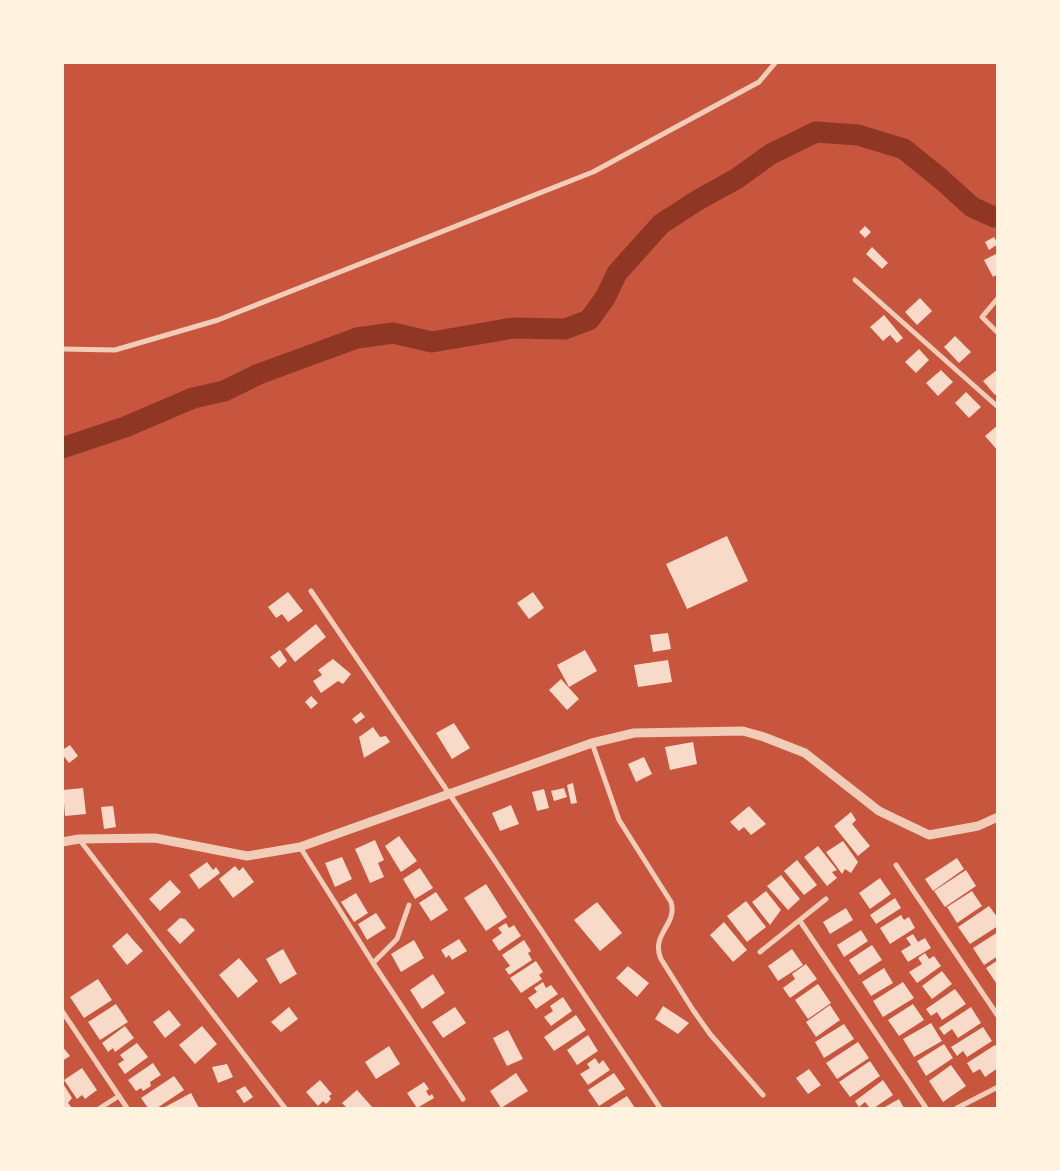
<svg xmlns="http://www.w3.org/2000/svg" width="1060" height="1171" font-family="'Sofia Sans Condensed',sans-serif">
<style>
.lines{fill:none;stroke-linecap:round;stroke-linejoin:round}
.river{stroke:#8f3625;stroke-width:21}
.building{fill:#f7dbc8}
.minor{stroke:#f1ccb7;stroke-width:5}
.tertiary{stroke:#f1ccb7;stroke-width:9}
</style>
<rect width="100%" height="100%" fill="#c8553d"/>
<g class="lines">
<path class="river" d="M62,448L125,427L193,398L224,391L259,374L357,338L393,333L432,342L513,328L565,329L589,320L605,298L617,273L661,224L698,200L736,179L771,154L816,132L858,135L904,149L941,179L972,207L994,217L998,216"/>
</g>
<g class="building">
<path d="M865,226L871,232L865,238L859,232Z"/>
<path d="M994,237L998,244L989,250L985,242Z"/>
<path d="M872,247L888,263L882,269L866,254Z"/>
<path d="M998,253V274L993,277L984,260Z"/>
<path d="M920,298L932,311L917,325L905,312Z"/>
<path d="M884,315L903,338L897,343L890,335L883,341L870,327Z"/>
<path d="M955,336L971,352L959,363L944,347Z"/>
<path d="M919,349L929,360L916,373L905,362Z"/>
<path d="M998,369V393L995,395L983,381Z"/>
<path d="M941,370L953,382L938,396L926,383Z"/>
<path d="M966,392L981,407L969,418L955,403Z"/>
<path d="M998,425V451L985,436Z"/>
<path d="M727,536L748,581L687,609L666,564Z"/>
<path d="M288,592L303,611L288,622L282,614L276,618L268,607Z"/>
<path d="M533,592L544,608L529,619L517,603Z"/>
<path d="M316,624L326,637L295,662L285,649Z"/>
<path d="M668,633L671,649L653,652L650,635Z"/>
<path d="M280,650L287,661L279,668L270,657Z"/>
<path d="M585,650L597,671L569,687L557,665Z"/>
<path d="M333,659L351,674L343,684L338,681L321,693L313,681L322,675L318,670Z"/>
<path d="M668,660L672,682L638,687L634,665Z"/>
<path d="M561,679L579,699L567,710L549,690Z"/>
<path d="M311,696L318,703L311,709L305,702Z"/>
<path d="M361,712L365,717L356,724L352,719Z"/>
<path d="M454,723L470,748L452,759L436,733Z"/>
<path d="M373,727L380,737L386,736L390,742L364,758L359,737Z"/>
<path d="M693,742L697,764L670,770L665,747Z"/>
<path d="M70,745L78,756L69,763L62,754V750Z"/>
<path d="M644,757L652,774L636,782L628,764Z"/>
<path d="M573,783L577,803L571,804L567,785Z"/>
<path d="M83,788L86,814L65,816L63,790Z"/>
<path d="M564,788L567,797L554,801L551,791Z"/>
<path d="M544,789L549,808L537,811L532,792Z"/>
<path d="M511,805L519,824L500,831L492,813Z"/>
<path d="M113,806L116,827L104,829L101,807Z"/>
<path d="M749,806L766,824L751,835L744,827L739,831L730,822Z"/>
<path d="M851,812L856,820L852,824L870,846L858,856L834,826Z"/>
<path d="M399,836L417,861L401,872L385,846Z"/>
<path d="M375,840L384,860L378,863L384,877L370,883L355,849Z"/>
<path d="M843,841L858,862L851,873L845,869L842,874L826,852Z"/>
<path d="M818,846L837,870L832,872L837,878L827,886L804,857Z"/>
<path d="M342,857L352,879L335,887L325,863Z"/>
<path d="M957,858L964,869L933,891L925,879Z"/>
<path d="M797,860L817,885L804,895L784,871Z"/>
<path d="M207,862L213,870L216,867L220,873L199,889L189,875Z"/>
<path d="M235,866L239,871L243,867L254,882L233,898L219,879Z"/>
<path d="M420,868L433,888L415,899L403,879Z"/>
<path d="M966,870L976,886L945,907L934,891Z"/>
<path d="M781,875L800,899L788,910L767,886Z"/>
<path d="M880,878L891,894L870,909L859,893Z"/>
<path d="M170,880L181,892L160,911L149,899Z"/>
<path d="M486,884L507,917L486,931L464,898Z"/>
<path d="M766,891L781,910L770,925L752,902Z"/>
<path d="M972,891L982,906L957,923L947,907Z"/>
<path d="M436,892L448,910L431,921L419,903Z"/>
<path d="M356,893L368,913L354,922L341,902Z"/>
<path d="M895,898L901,908L876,924L870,915Z"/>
<path d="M746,901L766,927L747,942L727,916Z"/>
<path d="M597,902L622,933L600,951L574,920Z"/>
<path d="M989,906L998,918V926L970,944L958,927Z"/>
<path d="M846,908L853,920L830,934L823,922Z"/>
<path d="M376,913L386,928L367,940L358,924Z"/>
<path d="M901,915L904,920L909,917L915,928L890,944L880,928Z"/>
<path d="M180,918L185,919L195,930L180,944L167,930Z"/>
<path d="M724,922L747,950L733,962L710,935Z"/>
<path d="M506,923L509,928L514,925L521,936L499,951L492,940L502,933L498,928Z"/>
<path d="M861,930L868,941L844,957L837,945Z"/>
<path d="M998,932V956L984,965L973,948Z"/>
<path d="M127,933L143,951L127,965L112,946Z"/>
<path d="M913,934L918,942L925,938L931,948L908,962L901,951L911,945L906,938Z"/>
<path d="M459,939L467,951L452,960L449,955L446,958L441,950Z"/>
<path d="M414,940L424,958L401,972L391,954Z"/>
<path d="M524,940L531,951L528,953L532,960L509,975L505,969L510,966L502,955Z"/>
<path d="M872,945L882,960L859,975L849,960Z"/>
<path d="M283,949L297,974L280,984L266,959Z"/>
<path d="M792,949L803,965L778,981L768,966Z"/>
<path d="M925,953L929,959L934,956L941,966L917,983L909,972L922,964L918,958Z"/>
<path d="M239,958L258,981L238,998L219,975Z"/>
<path d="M998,960V986L986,968Z"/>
<path d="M536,961L543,972L539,975L542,979L521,993L510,978Z"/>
<path d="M806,964L817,979L790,998L783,988L795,979L792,974Z"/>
<path d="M628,966L649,983L637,997L616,978Z"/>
<path d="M884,968L893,983L871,996L862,982Z"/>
<path d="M942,971L952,984L932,999L922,986Z"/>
<path d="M433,974L445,993L422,1009L410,990Z"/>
<path d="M98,979L112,1000L84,1018L70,997Z"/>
<path d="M543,982L546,988L551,985L558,994L536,1009L528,998L537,992L534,988Z"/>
<path d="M903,982L914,998L883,1017L873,1001Z"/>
<path d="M818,984L831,1003L808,1019L795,1000Z"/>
<path d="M955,989L966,1004L942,1020L937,1012L931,1016L926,1009Z"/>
<path d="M563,997L572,1011L551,1026L544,1017L553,1011L550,1006Z"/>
<path d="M116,1004L128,1022L100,1040L88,1022Z"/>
<path d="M913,1004L924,1020L899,1036L888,1020Z"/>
<path d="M830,1005L840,1020L816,1037L806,1022Z"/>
<path d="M663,1006L689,1023L678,1034L655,1019Z"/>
<path d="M289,1007L298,1019L281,1032L271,1022Z"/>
<path d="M455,1007L466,1023L443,1038L432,1022Z"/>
<path d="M971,1007L981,1023L958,1038L952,1029L944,1035L939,1028Z"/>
<path d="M169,1010L181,1025L165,1038L153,1022Z"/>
<path d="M576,1015L586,1030L554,1051L544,1037Z"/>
<path d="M931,1023L942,1041L914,1057L903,1039Z"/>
<path d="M844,1024L854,1039L824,1058L815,1042Z"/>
<path d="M125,1026L134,1038L115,1052L113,1048L108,1052L102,1043Z"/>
<path d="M202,1026L217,1044L195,1064L179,1045Z"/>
<path d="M983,1027L992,1041L967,1057L963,1051L957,1056L951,1047Z"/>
<path d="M508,1030L523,1059L507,1066L493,1038Z"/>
<path d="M588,1035L598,1051L577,1065L567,1050Z"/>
<path d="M858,1042L869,1058L837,1079L826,1063Z"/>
<path d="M137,1043L148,1057L125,1074L118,1064L124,1060L120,1055Z"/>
<path d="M944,1044L953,1058L926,1076L917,1061Z"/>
<path d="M995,1045L998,1049V1068L985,1077L980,1069L973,1073L967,1063Z"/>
<path d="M62,1046L70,1056L62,1061Z"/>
<path d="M389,1046L400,1064L376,1079L365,1062Z"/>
<path d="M595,1058L599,1064L603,1060L610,1070L588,1085L580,1074L590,1068L587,1064Z"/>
<path d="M870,1061L880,1076L850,1097L839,1082Z"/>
<path d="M153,1063L161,1075L150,1082L151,1086L143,1091L141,1088L136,1091L128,1080Z"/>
<path d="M227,1064L233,1077L218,1083L212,1067Z"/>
<path d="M951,1065L966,1086L943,1102L929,1081Z"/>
<path d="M82,1068L97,1090L85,1099L82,1095L77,1099L64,1080Z"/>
<path d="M809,1069L821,1085L808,1094L796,1078Z"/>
<path d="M516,1073L528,1091L501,1108L490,1091Z"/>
<path d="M614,1073L625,1089L599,1106L588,1090Z"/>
<path d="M174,1076L184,1090L157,1108H148L141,1098Z"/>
<path d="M320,1080L332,1094L329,1096L331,1099L326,1104L323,1101L318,1106L306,1092Z"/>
<path d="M883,1080L893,1095L874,1108H870L865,1102L859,1107L855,1101Z"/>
<path d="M62,1082L72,1098L68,1103L72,1108H62Z"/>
<path d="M424,1082L429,1089L426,1091L429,1096L432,1094L434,1098L417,1108L407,1093Z"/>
<path d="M245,1086L253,1097L244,1103L236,1091Z"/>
<path d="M357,1090L373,1108H347L342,1103Z"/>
<path d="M191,1093L199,1108H163Z"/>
<path d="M627,1096L635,1108H608Z"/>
<path d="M899,1099L904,1108H883Z"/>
</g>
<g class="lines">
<g class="minor">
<path d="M855,280L998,407"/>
<path d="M998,298L982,317L998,333"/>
<path d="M62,349L115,350L218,320L593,172L759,82L776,62"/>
<path d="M311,591L491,855L660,1108"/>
<path d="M592,743L619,820L671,902C678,925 650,934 661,959L693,1010L710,1034L763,1095"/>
<path d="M79,839L285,1108"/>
<path d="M300,847L373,963L463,1099"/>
<path d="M896,865L998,1016"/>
<path d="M800,921L926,1108"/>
<path d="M760,952L826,899"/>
<path d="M373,963L397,939L409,905"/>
<path d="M62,1011L127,1108"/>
<path d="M100,1108L119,1096"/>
<path d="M957,1108L998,1087"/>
</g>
<path class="tertiary" d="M62,842L79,839L155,838L247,856L300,847L592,743L634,733L743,731L764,737L805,753L879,811L929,835L978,826L998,817"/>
</g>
<rect width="1060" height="1171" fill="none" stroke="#fff3e0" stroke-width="128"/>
</svg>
